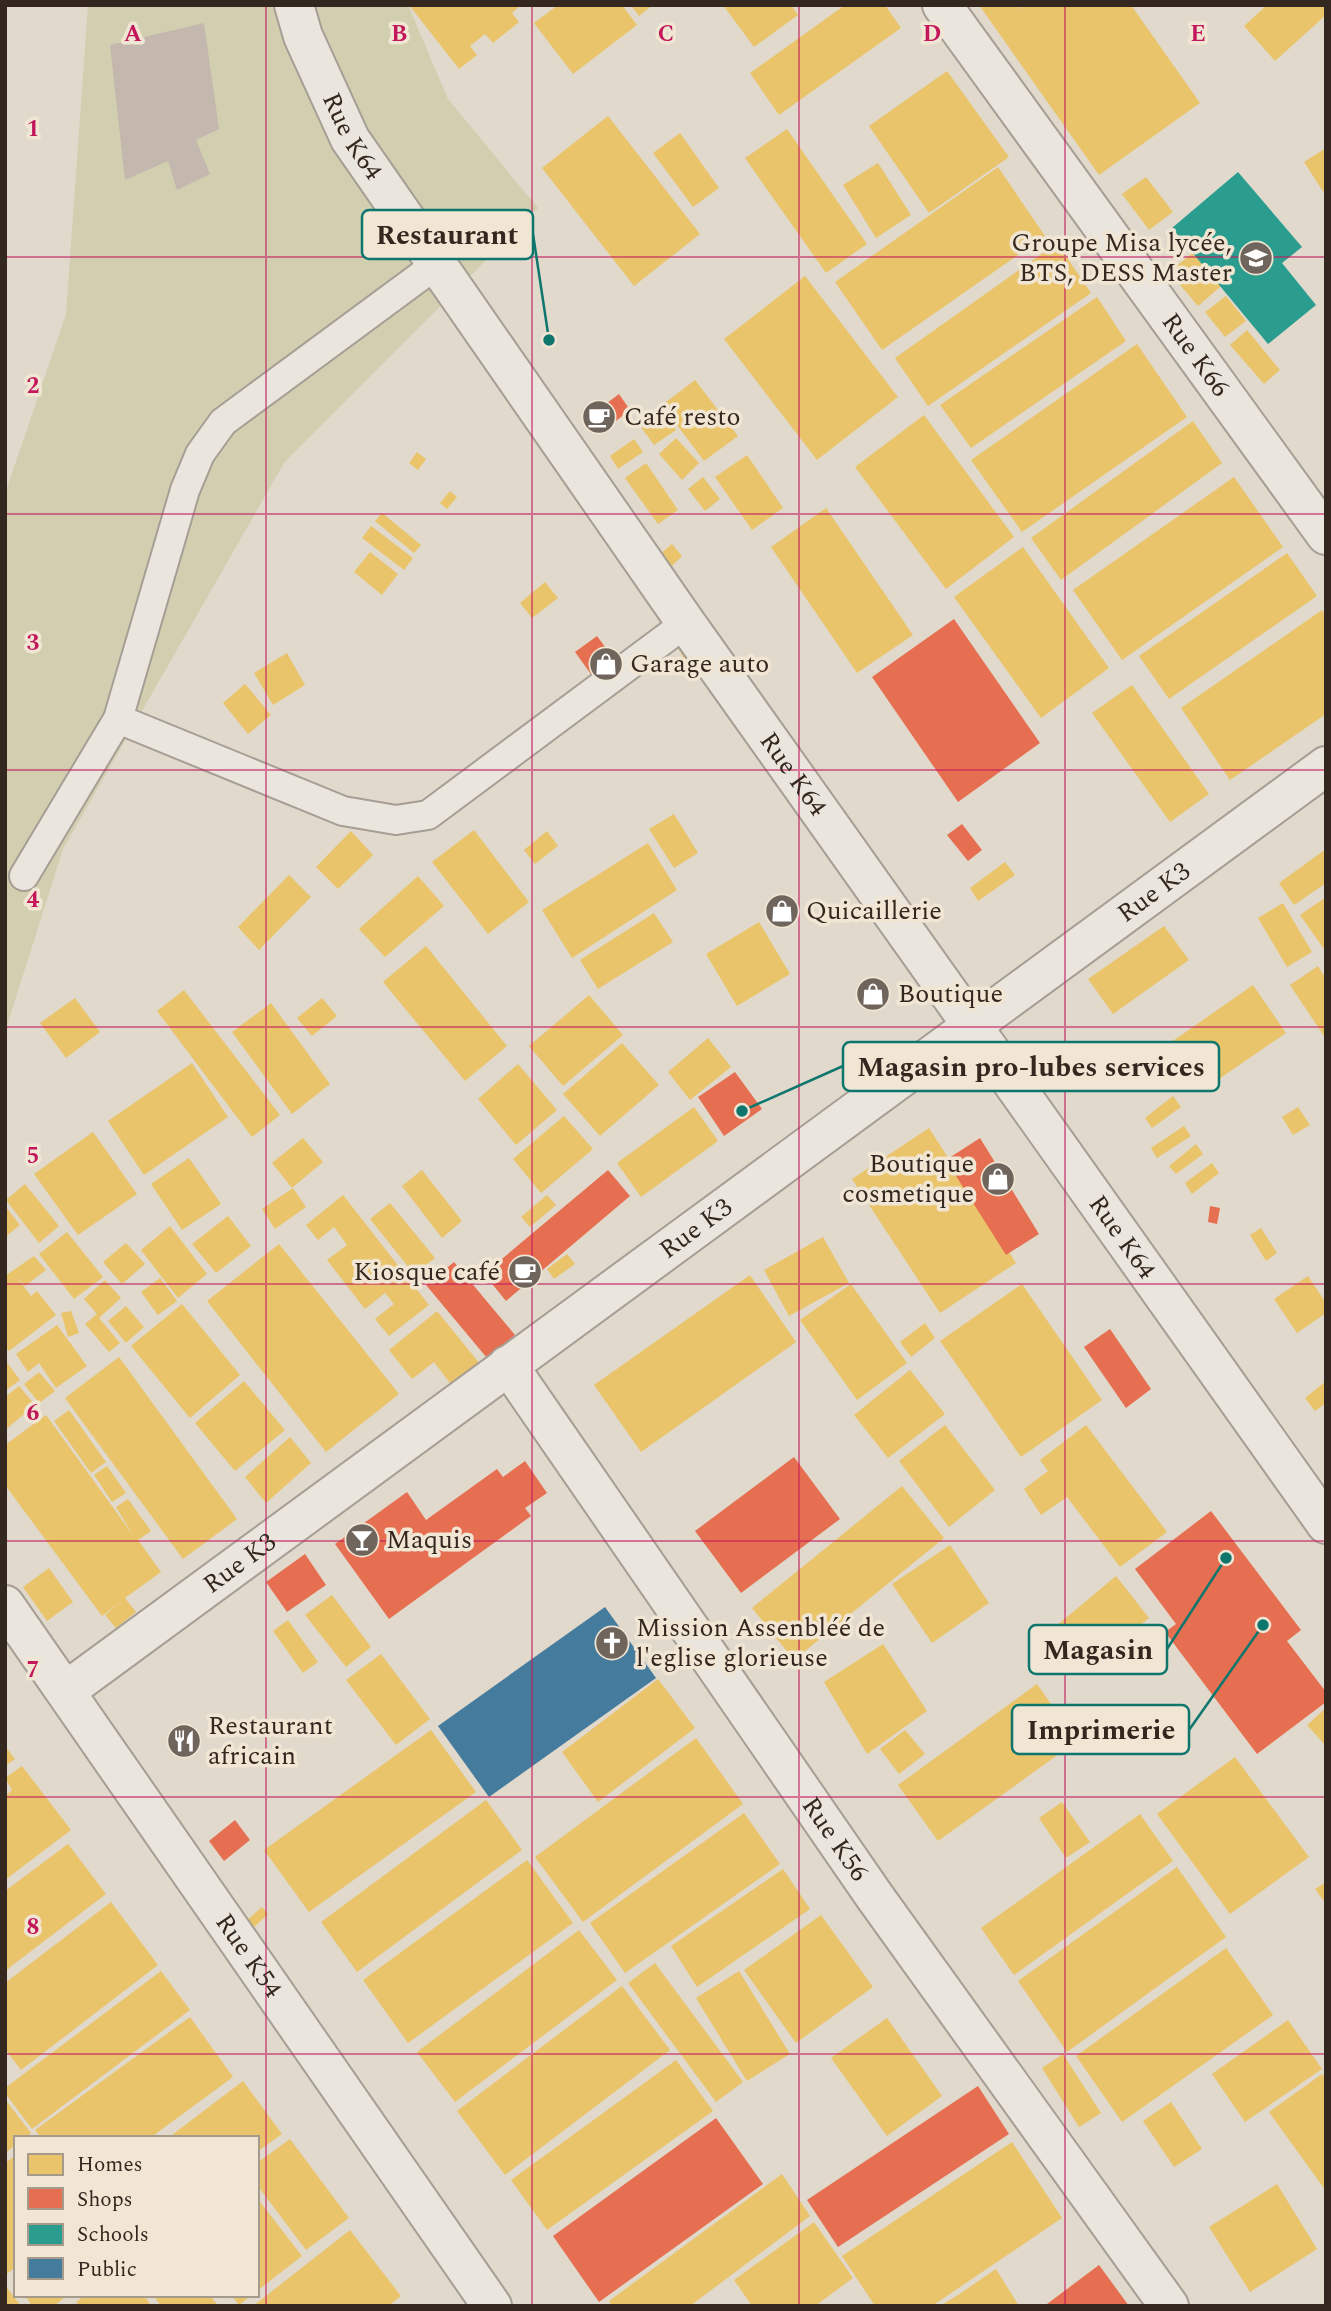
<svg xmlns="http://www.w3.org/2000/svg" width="1331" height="2311" font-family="Spectral,serif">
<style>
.green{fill:#d1cfb0}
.homes{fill:#e9c46a}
.shops{fill:#e76f51}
.schools{fill:#2a9d8f}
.public{fill:#457b9d}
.building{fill:#c4b7ad}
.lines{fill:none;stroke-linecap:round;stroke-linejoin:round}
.service-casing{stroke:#a69e95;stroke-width:32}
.minor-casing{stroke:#a69e95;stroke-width:42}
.tertiary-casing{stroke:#a69e95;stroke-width:42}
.service{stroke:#eae5dd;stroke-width:28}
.minor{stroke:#eae5dd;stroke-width:38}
.tertiary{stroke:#eae5dd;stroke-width:38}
.grid{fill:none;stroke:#c2185b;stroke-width:2;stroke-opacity:0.55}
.labels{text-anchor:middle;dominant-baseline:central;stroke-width:7;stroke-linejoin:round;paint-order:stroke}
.street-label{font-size:26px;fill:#33271f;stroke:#f1e6d3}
.poi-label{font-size:26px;fill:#33271f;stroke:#f1e6d3;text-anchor:start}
.grid-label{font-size:23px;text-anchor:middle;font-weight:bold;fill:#c2185b;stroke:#f1e6d3;stroke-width:7;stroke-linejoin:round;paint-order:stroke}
.leader{fill:none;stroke:#0f766e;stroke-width:2.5}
.callout-dot{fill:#0f766e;stroke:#f1e6d3;stroke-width:2.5}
.callout{fill:#f1e6d3;stroke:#0f766e;stroke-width:2.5}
.callout-label{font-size:28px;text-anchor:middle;font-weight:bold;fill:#33271f}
</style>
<rect width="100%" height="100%" fill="#e1d9cc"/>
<path class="green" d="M88,5H408L448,99L538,208L284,463L63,849L5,1032V494L66,314Z"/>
<g class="homes">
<path d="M409,5H521L512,13L519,22L493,43L485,34L470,46L477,55L459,69Z"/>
<path d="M558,5H622L637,25L573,74L534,23Z"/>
<path d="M631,5H653L639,16Z"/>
<path d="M723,5H791L798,15L754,47Z"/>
<path d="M845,5H885L901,28L779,115L750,73Z"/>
<path d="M979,5H1022L1015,11L1024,5H1131L1200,103L1099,175Z"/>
<path d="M1267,5H1326V15L1275,61L1244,26Z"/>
<path d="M947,71L1009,157L929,213L869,126Z"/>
<path d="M608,116L700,234L634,286L542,168Z"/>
<path d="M787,129L867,244L826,273L745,158Z"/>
<path d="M680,133L719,188L693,207L653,153Z"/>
<path d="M1326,148V196L1304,162Z"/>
<path d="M878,163L911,215L876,238L843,185Z"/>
<path d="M998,167L1045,236L882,350L835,282Z"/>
<path d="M1146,177L1173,212L1149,230L1122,194Z"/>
<path d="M1057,243L1091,293L928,406L895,358Z"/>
<path d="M1205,243L1233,276L1198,306L1169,272Z"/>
<path d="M805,276L898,397L817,460L724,339Z"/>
<path d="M1226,296L1246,321L1225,337L1205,312Z"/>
<path d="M1097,297L1126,341L971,448L940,405Z"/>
<path d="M1247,330L1280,370L1264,384L1230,345Z"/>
<path d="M1137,344L1187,417L1022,532L971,460Z"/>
<path d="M695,380L738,436L704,461L662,405Z"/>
<path d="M660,407L676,430L654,445L638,423Z"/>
<path d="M924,415L1014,537L946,589L855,467Z"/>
<path d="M1193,421L1222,463L1061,580L1031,538Z"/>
<path d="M676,438L699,463L682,480L659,454Z"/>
<path d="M634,439L643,452L618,469L610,456Z"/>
<path d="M417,452L426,459L418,470L409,463Z"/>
<path d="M747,455L783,508L752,530L715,477Z"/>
<path d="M646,463L678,510L658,524L625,478Z"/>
<path d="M703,477L720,499L705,511L688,489Z"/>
<path d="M1234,477L1283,547L1122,660L1073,590Z"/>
<path d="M450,491L457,497L447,509L440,503Z"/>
<path d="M826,508L913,635L857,673L771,547Z"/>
<path d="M382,513L421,545L414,553L375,521Z"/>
<path d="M371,526L413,558L404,570L362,538Z"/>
<path d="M672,544L682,556L671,567L660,554Z"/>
<path d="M1023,547L1109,668L1041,718L954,597Z"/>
<path d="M370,552L398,574L382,595L354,572Z"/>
<path d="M1287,553L1317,596L1169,699L1139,656Z"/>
<path d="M545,582L558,598L532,618L520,603Z"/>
<path d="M1322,610L1326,616V714L1230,780L1181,708Z"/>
<path d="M685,636L700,660L689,667L675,643Z"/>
<path d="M287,653L305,685L273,705L254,673Z"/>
<path d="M245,684L271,715L248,734L223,703Z"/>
<path d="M1132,685L1209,794L1170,822L1092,713Z"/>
<path d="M674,814L698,853L674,868L649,829Z"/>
<path d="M474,830L529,902L488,934L432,862Z"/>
<path d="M351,831L373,855L338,889L316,867Z"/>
<path d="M547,831L558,846L535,864L524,850Z"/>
<path d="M648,843L677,890L572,958L542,910Z"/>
<path d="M1326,849V883L1294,905L1279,883Z"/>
<path d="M1005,862L1015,875L978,901L970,888Z"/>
<path d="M289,875L311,897L259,950L238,927Z"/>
<path d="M418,876L444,906L385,957L359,929Z"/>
<path d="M1326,897V952L1300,915Z"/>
<path d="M1283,903L1312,952L1287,967L1258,918Z"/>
<path d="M654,913L673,942L598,989L580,960Z"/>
<path d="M759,922L790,974L737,1006L706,954Z"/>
<path d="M1164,926L1189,960L1113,1014L1088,979Z"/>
<path d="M426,946L507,1046L465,1081L383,982Z"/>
<path d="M1318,966L1326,979V1039L1290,985Z"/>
<path d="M1253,985L1286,1033L1203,1090L1170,1043Z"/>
<path d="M184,990L280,1115L252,1137L157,1011Z"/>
<path d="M589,995L623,1035L563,1086L529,1046Z"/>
<path d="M75,998L100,1032L66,1058L40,1023Z"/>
<path d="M322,998L337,1016L312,1036L297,1018Z"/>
<path d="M271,1003L330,1084L292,1114L232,1032Z"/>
<path d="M708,1038L731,1067L690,1100L668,1072Z"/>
<path d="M622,1043L659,1085L600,1136L563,1094Z"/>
<path d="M192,1063L228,1117L144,1175L108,1121Z"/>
<path d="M518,1064L557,1110L516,1145L478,1099Z"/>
<path d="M1173,1096L1181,1107L1152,1128L1145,1118Z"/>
<path d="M694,1107L718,1141L641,1197L617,1163Z"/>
<path d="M1298,1107L1310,1125L1293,1135L1282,1117Z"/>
<path d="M564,1116L593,1149L541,1193L513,1159Z"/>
<path d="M1184,1126L1191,1136L1157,1158L1151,1148Z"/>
<path d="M929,1128L1016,1263L940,1313L852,1179Z"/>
<path d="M93,1132L137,1194L78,1235L34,1174Z"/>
<path d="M303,1138L323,1162L292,1188L272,1163Z"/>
<path d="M1196,1144L1203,1154L1176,1174L1169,1166Z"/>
<path d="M189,1158L221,1204L182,1230L151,1184Z"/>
<path d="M1212,1163L1219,1173L1192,1194L1185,1183Z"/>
<path d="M422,1170L462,1221L442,1238L402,1186Z"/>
<path d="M25,1184L59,1226L39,1243L6,1200Z"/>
<path d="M293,1188L306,1207L275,1229L262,1209Z"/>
<path d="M343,1195L429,1305L389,1336L375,1319L394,1304L385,1293L365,1309L327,1260L347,1245L334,1227L318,1240L306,1225Z"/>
<path d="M547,1195L556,1205L530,1227L521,1217Z"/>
<path d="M390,1203L435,1258L414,1274L370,1219Z"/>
<path d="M5,1206L20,1225L5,1237Z"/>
<path d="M228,1216L251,1246L216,1273L192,1244Z"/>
<path d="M170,1226L207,1274L178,1298L141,1250Z"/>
<path d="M1261,1228L1277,1253L1266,1261L1250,1235Z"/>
<path d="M67,1232L103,1277L74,1299L39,1254Z"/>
<path d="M823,1237L849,1283L789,1316L764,1270Z"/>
<path d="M126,1243L145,1264L122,1284L103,1262Z"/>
<path d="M279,1244L399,1394L326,1452L207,1301Z"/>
<path d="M567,1254L575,1264L554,1279L547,1269Z"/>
<path d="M34,1256L46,1270L25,1286L16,1276L31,1296L37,1291L56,1315L9,1351L5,1347V1276Z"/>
<path d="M750,1275L796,1342L641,1452L594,1385Z"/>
<path d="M1308,1276L1326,1303V1313L1297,1333L1274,1299Z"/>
<path d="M160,1278L177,1301L158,1315L141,1292Z"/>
<path d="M105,1280L121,1298L99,1318L120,1343L109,1352L85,1324L97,1314L84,1299Z"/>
<path d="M851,1284L907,1363L857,1400L800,1320Z"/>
<path d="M1022,1284L1102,1400L1021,1457L940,1341Z"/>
<path d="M182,1304L240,1375L190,1418L131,1346Z"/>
<path d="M126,1306L144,1327L126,1343L108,1321Z"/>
<path d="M71,1311L79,1333L68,1337L61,1313Z"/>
<path d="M437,1311L480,1364L453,1387L434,1362L412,1379L389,1350Z"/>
<path d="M925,1323L935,1338L911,1357L900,1342Z"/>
<path d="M57,1325L87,1366L56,1388L39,1363L28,1372L16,1354Z"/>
<path d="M119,1357L237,1519L183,1559L65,1398Z"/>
<path d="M5,1360L20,1380L5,1391Z"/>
<path d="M910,1370L945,1414L888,1458L854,1415Z"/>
<path d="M39,1372L55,1391L39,1403L24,1384Z"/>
<path d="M244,1381L285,1430L235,1471L195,1423Z"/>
<path d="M1326,1381V1403L1315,1411L1305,1398Z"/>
<path d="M19,1386L35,1405L5,1430V1397Z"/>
<path d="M69,1410L106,1462L91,1473L54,1421Z"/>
<path d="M46,1415L133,1535L116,1507L128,1499L151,1531L138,1540L161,1572L125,1598L136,1612L116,1628L105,1615L123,1600L102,1616L5,1485V1445Z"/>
<path d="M945,1425L995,1490L949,1527L899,1461Z"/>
<path d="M1086,1425L1167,1532L1120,1567L1067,1497L1041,1515L1024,1489L1048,1471L1040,1460Z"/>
<path d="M290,1437L311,1463L266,1503L245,1477Z"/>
<path d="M107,1466L126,1493L112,1502L94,1475Z"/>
<path d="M902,1486L944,1538L794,1660L752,1608Z"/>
<path d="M950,1545L989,1603L932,1643L892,1584Z"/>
<path d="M49,1568L73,1602L47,1621L23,1587Z"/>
<path d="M1116,1576L1149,1618L1083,1674L1049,1632Z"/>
<path d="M332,1595L371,1647L346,1667L305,1615Z"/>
<path d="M288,1620L318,1662L303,1673L273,1631Z"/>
<path d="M883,1644L927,1711L867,1754L824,1682Z"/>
<path d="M381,1654L430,1719L396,1745L346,1680Z"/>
<path d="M658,1679L695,1728L598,1802L562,1752Z"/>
<path d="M1037,1684L1077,1741L938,1841L898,1785Z"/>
<path d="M1326,1708V1746L1307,1725Z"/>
<path d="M431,1730L476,1792L309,1912L264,1850Z"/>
<path d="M905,1730L925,1754L899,1774L880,1749Z"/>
<path d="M696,1738L743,1804L583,1922L535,1857Z"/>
<path d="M5,1746L15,1759L5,1766Z"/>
<path d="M1235,1757L1309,1857L1230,1914L1157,1814Z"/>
<path d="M22,1766L71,1830L5,1880V1796L12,1790L5,1778Z"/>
<path d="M486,1800L522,1850L357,1972L321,1922Z"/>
<path d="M1062,1802L1090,1842L1066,1858L1039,1818Z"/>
<path d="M744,1813L780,1864L625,1973L590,1923Z"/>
<path d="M1140,1814L1173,1861L1014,1975L981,1928Z"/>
<path d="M68,1844L106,1894L5,1971V1891Z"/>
<path d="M527,1860L573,1923L408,2043L363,1980Z"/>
<path d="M1177,1867L1226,1937L1067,2052L1018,1981Z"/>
<path d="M783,1869L810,1909L697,1987L671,1946Z"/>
<path d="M1326,1882V1904L1315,1889Z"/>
<path d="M111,1902L158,1965L21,2070L5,2049V1983Z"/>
<path d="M262,1907L268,1914L251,1930L244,1923Z"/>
<path d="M821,1915L873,1987L796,2043L744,1970Z"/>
<path d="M579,1930L617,1980L455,2102L417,2052Z"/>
<path d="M1226,1948L1273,2015L1122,2122L1076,2056Z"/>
<path d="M655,1963L743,2082L716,2102L628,1983Z"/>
<path d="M161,1971L190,2010L32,2129L5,2093V2088Z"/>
<path d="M739,1971L790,2054L747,2081L696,1998Z"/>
<path d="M622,1986L670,2050L505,2175L457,2111Z"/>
<path d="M190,2017L233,2077L150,2138H41L35,2130Z"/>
<path d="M887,2018L942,2096L887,2136L831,2058Z"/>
<path d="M1288,2020L1322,2069L1245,2122L1212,2074Z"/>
<path d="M1063,2054L1101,2113L1079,2127L1042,2068Z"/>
<path d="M676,2060L713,2111L547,2230L511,2180Z"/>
<path d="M1322,2074L1326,2079V2191L1269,2112Z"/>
<path d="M243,2081L282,2134L257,2152V2138H168Z"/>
<path d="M5,2099L31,2133L25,2138H16V2145L5,2153Z"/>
<path d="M1171,2102L1202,2149L1174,2167L1143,2121Z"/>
<path d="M290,2139L349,2218L306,2250L257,2185V2163Z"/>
<path d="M1012,2142L1062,2218L932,2306H875L842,2256Z"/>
<path d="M16,2155V2267L5,2275V2163Z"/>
<path d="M782,2174L810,2216L690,2306H612L609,2301Z"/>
<path d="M1277,2184L1317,2249L1250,2292L1209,2227Z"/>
<path d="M257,2198L302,2256L257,2291Z"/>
<path d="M814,2222L853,2278L815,2306H752L734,2280Z"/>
<path d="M350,2230L401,2296L388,2306H253Z"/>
<path d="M996,2269L1019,2306H940L958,2295Z"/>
<path d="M5,2285L21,2306H5Z"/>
<path d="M25,2295H68L54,2306H32Z"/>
<path d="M86,2295H144L151,2306H79L76,2302Z"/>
<path d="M153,2295H210L218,2306H161Z"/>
<path d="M231,2295H252L239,2305Z"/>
</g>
<g class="shops">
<path d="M619,394L630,410L603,431L591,415Z"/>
<path d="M954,619L1040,743L958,802L872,677Z"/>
<path d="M597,636L620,667L598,684L575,652Z"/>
<path d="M962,824L982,850L968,861L947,835Z"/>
<path d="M735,1072L762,1109L724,1136L698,1097Z"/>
<path d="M980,1138L1039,1234L1006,1255L946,1160Z"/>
<path d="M608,1170L630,1196L506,1301L484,1274Z"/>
<path d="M1210,1206L1220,1208L1217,1224L1208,1222Z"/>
<path d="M454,1262L515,1335L487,1358L426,1285Z"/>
<path d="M1110,1329L1151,1389L1126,1408L1084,1347Z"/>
<path d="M794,1457L840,1519L741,1593L695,1531Z"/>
<path d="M525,1461L547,1493L525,1508L531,1516L389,1619L335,1544L407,1492L426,1520L497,1469L503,1477Z"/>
<path d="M1211,1511L1301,1630L1287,1641L1326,1692V1702L1257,1754L1165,1632L1176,1624L1135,1569Z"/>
<path d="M305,1554L326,1585L287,1612L266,1582Z"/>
<path d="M235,1820L250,1840L224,1861L209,1841Z"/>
<path d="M978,2086L1009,2134L838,2247L807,2200Z"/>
<path d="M716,2118L763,2184L599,2302L553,2236Z"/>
<path d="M1099,2265L1129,2306H1049L1047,2304Z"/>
</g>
<path class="schools" d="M1238,172L1302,247L1282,263L1316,305L1268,344L1172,228Z"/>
<path class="public" d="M605,1607L656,1678L489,1797L438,1726Z"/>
<path class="building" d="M204,23L219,129L196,140L210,174L177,190L168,161L125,180L110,45Z"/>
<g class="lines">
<g class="service-casing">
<g id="service">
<path d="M118,719L343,811L396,820L428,815L686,623"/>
<path d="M24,876L118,719L185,490L200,454L223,422L437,264"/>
</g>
</g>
<g class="minor-casing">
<g id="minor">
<path id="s1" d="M942,5L1326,535"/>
<path id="s2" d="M508,1365L875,1897L1169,2306"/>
<path id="s3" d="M5,1605L492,2306"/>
<path id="s4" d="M67,1690L1326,766"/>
</g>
</g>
<g class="tertiary-casing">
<g id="tertiary">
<path id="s5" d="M294,5L303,36L350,139L686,623L1326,1524"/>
</g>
</g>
<use href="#service" class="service"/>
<use href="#minor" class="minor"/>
<use href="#tertiary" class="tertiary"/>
</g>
<path class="grid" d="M266,5V2306M532,5V2306M799,5V2306M1065,5V2306M5,257H1326M5,514H1326M5,770H1326M5,1027H1326M5,1284H1326M5,1541H1326M5,1797H1326M5,2054H1326"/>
<defs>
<g id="university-disc" transform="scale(1.75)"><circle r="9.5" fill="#70655c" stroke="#f1e6d3"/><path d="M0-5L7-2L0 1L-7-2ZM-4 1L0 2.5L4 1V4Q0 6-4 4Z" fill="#fff"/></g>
<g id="cafe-disc" transform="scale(1.75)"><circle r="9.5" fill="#70655c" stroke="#f1e6d3"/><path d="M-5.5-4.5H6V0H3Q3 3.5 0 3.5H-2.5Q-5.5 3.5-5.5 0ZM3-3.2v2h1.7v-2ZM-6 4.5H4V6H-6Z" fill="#fff"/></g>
<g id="shop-disc" transform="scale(1.75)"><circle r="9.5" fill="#70655c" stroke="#f1e6d3"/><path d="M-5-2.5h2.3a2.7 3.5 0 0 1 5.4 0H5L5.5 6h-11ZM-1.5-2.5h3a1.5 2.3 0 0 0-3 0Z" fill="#fff"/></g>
<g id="bar-disc" transform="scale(1.75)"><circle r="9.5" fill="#70655c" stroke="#f1e6d3"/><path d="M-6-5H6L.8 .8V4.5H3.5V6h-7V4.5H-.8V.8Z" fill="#fff"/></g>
<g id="church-disc" transform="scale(1.75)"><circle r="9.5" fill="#70655c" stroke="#f1e6d3"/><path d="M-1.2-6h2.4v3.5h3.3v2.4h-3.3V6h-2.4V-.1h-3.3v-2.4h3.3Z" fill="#fff"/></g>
<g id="restaurant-disc" transform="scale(1.75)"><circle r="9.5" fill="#70655c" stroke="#f1e6d3"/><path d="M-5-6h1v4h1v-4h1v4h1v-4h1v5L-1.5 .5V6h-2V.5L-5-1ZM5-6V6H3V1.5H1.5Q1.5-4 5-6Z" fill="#fff"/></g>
</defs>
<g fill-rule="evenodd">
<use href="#university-disc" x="1256" y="258"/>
<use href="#cafe-disc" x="599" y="417"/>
<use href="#shop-disc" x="606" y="664"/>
<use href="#shop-disc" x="782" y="911"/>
<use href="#shop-disc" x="873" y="994"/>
<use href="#shop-disc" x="998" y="1179"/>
<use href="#cafe-disc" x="525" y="1272"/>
<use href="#bar-disc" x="362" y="1540"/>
<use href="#church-disc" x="612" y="1643"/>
<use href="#restaurant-disc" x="184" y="1741"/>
</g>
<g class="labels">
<g class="street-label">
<text stroke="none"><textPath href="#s5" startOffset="144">Rue K64</textPath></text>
<text stroke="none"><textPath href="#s1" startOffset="432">Rue K66</textPath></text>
<text stroke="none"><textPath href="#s5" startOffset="920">Rue K64</textPath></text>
<text stroke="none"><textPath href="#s4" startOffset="1348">Rue K3</textPath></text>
<text stroke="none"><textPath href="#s4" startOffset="780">Rue K3</textPath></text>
<text stroke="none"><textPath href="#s5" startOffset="1488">Rue K64</textPath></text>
<text stroke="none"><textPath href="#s4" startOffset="214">Rue K3</textPath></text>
<text stroke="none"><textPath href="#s2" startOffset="576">Rue K56</textPath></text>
<text stroke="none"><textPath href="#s3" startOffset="427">Rue K54</textPath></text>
</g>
<g class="poi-label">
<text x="1232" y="243" text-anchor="end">Groupe Misa lycée,<tspan x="1232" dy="30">BTS, DESS Master</tspan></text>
<text x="624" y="417">Café resto</text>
<text x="630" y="664">Garage auto</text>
<text x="806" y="911">Quicaillerie</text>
<text x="898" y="994">Boutique</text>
<text x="974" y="1164" text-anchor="end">Boutique<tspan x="974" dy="30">cosmetique</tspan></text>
<text x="500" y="1272" text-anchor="end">Kiosque café</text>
<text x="386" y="1540">Maquis</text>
<text x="636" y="1628">Mission Assenbléé de<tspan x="636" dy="30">l'eglise glorieuse</tspan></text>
<text x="208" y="1726">Restaurant<tspan x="208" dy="30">africain</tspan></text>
</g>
</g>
<g class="grid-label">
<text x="133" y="41">A</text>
<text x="399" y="41">B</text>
<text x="666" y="41">C</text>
<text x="932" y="41">D</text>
<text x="1198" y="41">E</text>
<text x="33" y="136">1</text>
<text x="33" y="393">2</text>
<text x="33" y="650">3</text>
<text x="33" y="907">4</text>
<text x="33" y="1163">5</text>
<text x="33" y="1420">6</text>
<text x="33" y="1677">7</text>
<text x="33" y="1934">8</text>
</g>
<path class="leader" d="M549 340L533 234M742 1111L843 1066M1226 1558L1167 1649M1263 1625L1189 1730"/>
<g class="callout-dot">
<circle cx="549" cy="340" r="7"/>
<circle cx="742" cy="1111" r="7"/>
<circle cx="1226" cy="1558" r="7"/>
<circle cx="1263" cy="1625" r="7"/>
</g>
<g class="callout">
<rect x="362" y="210" width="171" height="49" rx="7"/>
<rect x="843" y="1042" width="376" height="49" rx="7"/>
<rect x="1029" y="1625" width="138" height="49" rx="7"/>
<rect x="1012" y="1705" width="177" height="49" rx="7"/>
</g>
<g class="callout-label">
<text x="447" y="244">Restaurant</text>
<text x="1031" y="1076">Magasin pro-lubes services</text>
<text x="1098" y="1659">Magasin</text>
<text x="1101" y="1739">Imprimerie</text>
</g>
<rect width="1331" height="2311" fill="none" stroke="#33271f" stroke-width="14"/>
<rect x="14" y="2136" width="245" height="161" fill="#f1e6d3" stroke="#a59a8b" stroke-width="2"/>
<rect x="28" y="2154" width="35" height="21" fill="#e9c46a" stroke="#a59a8b" stroke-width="2"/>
<text x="77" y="2171" font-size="21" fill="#33271f">Homes</text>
<rect x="28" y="2188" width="35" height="21" fill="#e76f51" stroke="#a59a8b" stroke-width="2"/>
<text x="77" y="2206" font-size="21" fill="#33271f">Shops</text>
<rect x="28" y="2224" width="35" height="21" fill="#2a9d8f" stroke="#a59a8b" stroke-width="2"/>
<text x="77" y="2241" font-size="21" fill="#33271f">Schools</text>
<rect x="28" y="2258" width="35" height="21" fill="#457b9d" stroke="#a59a8b" stroke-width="2"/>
<text x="77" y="2276" font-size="21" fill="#33271f">Public</text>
</svg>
